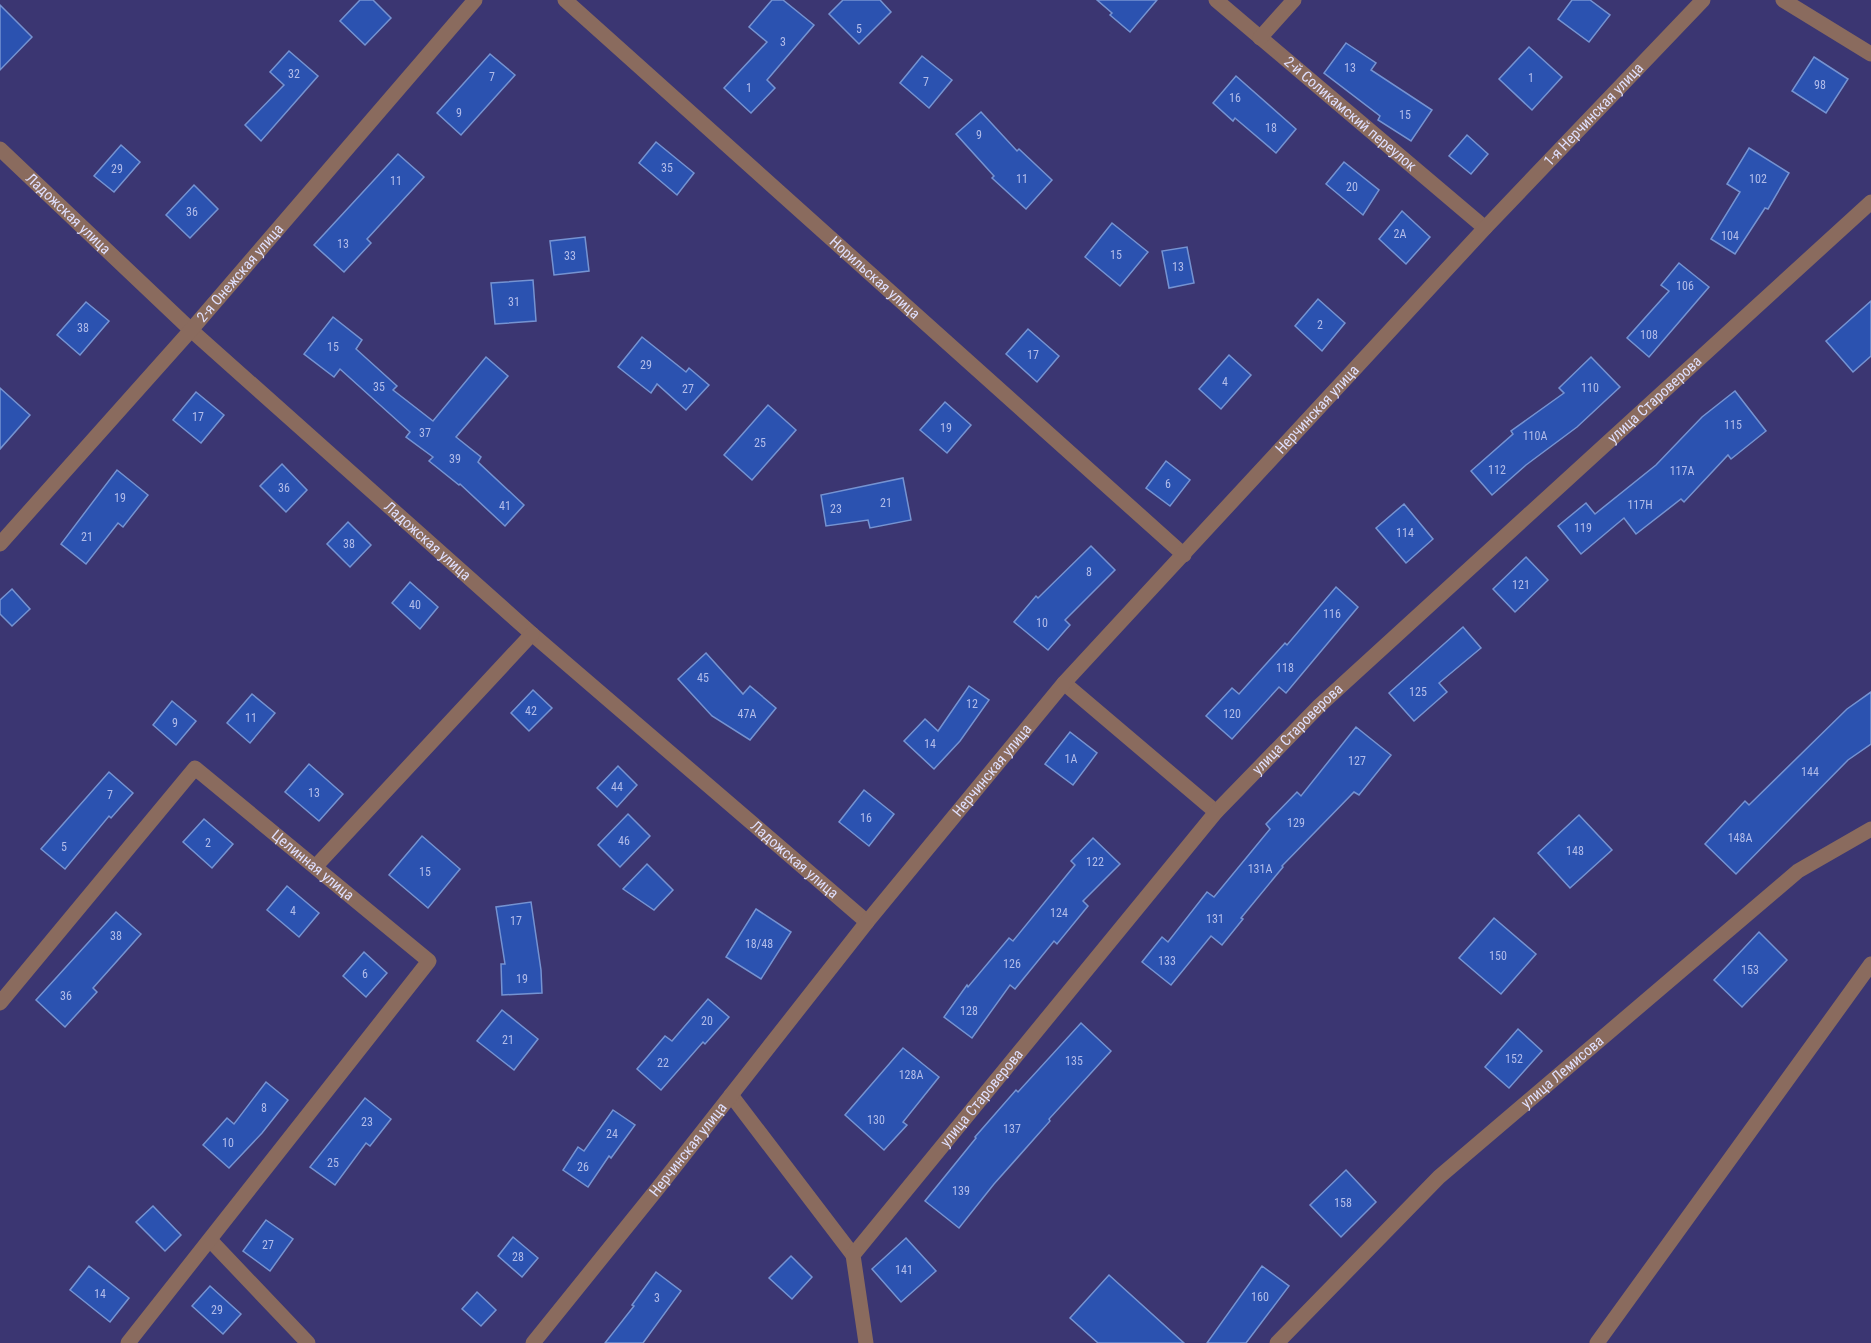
<svg xmlns="http://www.w3.org/2000/svg" width="1871" height="1343" font-family="'Roboto Condensed',sans-serif">
<style>
.building{fill:#2b52b0;stroke:#7593d2;stroke-width:1.5}
.lines{fill:none;stroke-linecap:round;stroke-linejoin:round}
.lane{stroke:#8a6b5e;stroke-width:15}
.street{stroke:#8a6b5e;stroke-width:15}
.labels{text-anchor:middle;dominant-baseline:central;stroke-width:5;stroke-linejoin:round;paint-order:stroke}
.number-label{font-size:12px;fill:#b2bcea}
.street-label{font-size:15px;fill:#dfdffd;stroke:#24233e}
</style>
<rect width="100%" height="100%" fill="#3b3672"/>
<g class="building">
<path d="M360,0H373L391,18L365,45L340,21Z"/>
<path d="M772,0H783L814,25L767,80L775,88L751,113L724,88L767,42L749,27Z"/>
<path d="M843,0H880L891,12L859,44L829,14Z"/>
<path d="M1097,0H1157L1130,32L1110,15L1112,13Z"/>
<path d="M1572,0H1590L1610,15L1589,42L1558,19Z"/>
<path d="M0,5L32,37L0,70Z"/>
<path d="M1346,43L1376,63L1371,70L1432,110L1411,141L1378,120L1380,116L1324,73Z"/>
<path d="M1529,47L1562,77L1532,110L1499,79Z"/>
<path d="M289,51L318,76L261,141L245,125L284,85L270,72Z"/>
<path d="M490,54L515,75L461,135L437,113Z"/>
<path d="M922,56L952,80L929,108L900,83Z"/>
<path d="M1814,57L1848,79L1826,113L1792,91Z"/>
<path d="M1236,76L1296,129L1276,153L1235,118L1233,121L1213,103Z"/>
<path d="M981,112L1017,151L1019,149L1052,180L1026,209L992,178L994,176L956,134Z"/>
<path d="M1467,135L1488,154L1471,174L1449,156Z"/>
<path d="M656,142L694,173L677,195L639,163Z"/>
<path d="M121,145L140,162L114,192L94,176Z"/>
<path d="M1749,148L1789,173L1768,209L1765,208L1735,254L1711,239L1740,192L1727,184Z"/>
<path d="M398,154L424,177L367,239L371,243L344,272L314,245Z"/>
<path d="M1344,162L1379,190L1363,215L1326,184Z"/>
<path d="M194,185L218,209L190,238L166,215Z"/>
<path d="M1402,211L1430,237L1406,264L1379,239Z"/>
<path d="M1112,223L1148,252L1120,286L1085,257Z"/>
<path d="M585,237L589,271L554,275L550,241Z"/>
<path d="M1187,247L1194,283L1169,288L1162,251Z"/>
<path d="M1679,263L1709,287L1649,357L1627,338L1669,291L1661,285Z"/>
<path d="M533,280L536,321L495,324L491,283Z"/>
<path d="M1318,299L1345,323L1322,351L1295,326Z"/>
<path d="M1871,301V356L1853,372L1826,341Z"/>
<path d="M86,302L109,321L80,355L57,335Z"/>
<path d="M333,317L362,340L356,349L397,386L393,390L433,421L486,357L508,376L456,437L481,457L478,462L524,505L505,526L460,484L459,485L429,461L433,457L406,437L410,432L340,369L334,377L304,354Z"/>
<path d="M1028,329L1059,356L1037,382L1006,354Z"/>
<path d="M642,337L686,372L689,368L709,385L686,410L657,384L651,393L618,367Z"/>
<path d="M1229,355L1251,375L1221,409L1199,389Z"/>
<path d="M1591,357L1620,387L1577,427L1526,465L1492,495L1471,471L1513,434L1511,431L1564,393L1559,388Z"/>
<path d="M0,388L30,415L0,449Z"/>
<path d="M1735,391L1766,431L1731,459L1728,455L1684,502L1681,499L1636,534L1624,518L1581,554L1558,526L1586,503L1595,514L1656,465L1702,417Z"/>
<path d="M196,392L224,415L201,443L173,420Z"/>
<path d="M945,402L971,425L947,453L920,430Z"/>
<path d="M768,405L796,430L752,480L724,455Z"/>
<path d="M1166,461L1190,480L1170,506L1146,488Z"/>
<path d="M282,464L307,490L286,512L260,486Z"/>
<path d="M117,470L148,495L123,527L118,523L86,564L61,544Z"/>
<path d="M903,478L911,520L870,528L868,520L826,526L821,495Z"/>
<path d="M1404,504L1433,539L1406,563L1376,528Z"/>
<path d="M348,522L371,545L350,567L327,544Z"/>
<path d="M1091,546L1115,570L1065,620L1070,625L1048,650L1014,622L1036,596L1038,598Z"/>
<path d="M1526,557L1548,580L1515,612L1493,589Z"/>
<path d="M410,582L438,607L420,629L392,603Z"/>
<path d="M1336,587L1358,607L1286,693L1279,687L1232,739L1206,716L1232,688L1239,694L1285,643L1287,645Z"/>
<path d="M12,589L30,609L12,626L0,614V600Z"/>
<path d="M1463,627L1481,648L1439,683L1447,692L1414,721L1389,693Z"/>
<path d="M706,653L743,694L750,686L776,708L750,740L712,716L678,679Z"/>
<path d="M969,686L989,700L960,741L934,769L904,741L925,719L938,731Z"/>
<path d="M533,690L552,708L529,731L511,713Z"/>
<path d="M1871,692V744L1848,760L1736,874L1705,844L1745,801L1749,805L1847,709Z"/>
<path d="M252,694L275,713L250,743L227,723Z"/>
<path d="M172,701L196,721L176,745L153,725Z"/>
<path d="M1356,727L1391,755L1359,795L1354,792L1282,866L1283,867L1241,918L1243,919L1222,945L1211,936L1171,985L1142,962L1162,937L1168,942L1207,892L1214,897L1270,829L1266,824L1297,792L1301,796Z"/>
<path d="M1070,732L1097,753L1073,785L1045,764Z"/>
<path d="M309,764L343,794L319,821L285,792Z"/>
<path d="M618,766L637,785L617,807L597,788Z"/>
<path d="M109,772L133,793L111,818L109,816L65,869L41,849Z"/>
<path d="M864,790L894,814L869,846L839,822Z"/>
<path d="M628,814L650,836L620,867L598,845Z"/>
<path d="M1579,815L1612,850L1570,888L1538,853Z"/>
<path d="M204,819L233,844L212,868L183,842Z"/>
<path d="M422,836L460,869L428,908L389,875Z"/>
<path d="M1093,838L1120,864L1083,901L1088,906L1057,944L1054,941L1015,989L1010,985L972,1038L944,1017L967,985L968,987L1009,938L1013,941L1075,865L1071,861Z"/>
<path d="M647,864L673,890L654,910L623,889Z"/>
<path d="M287,886L319,913L299,937L267,910Z"/>
<path d="M531,902L541,970L542,993L502,995L501,964H505L496,907Z"/>
<path d="M756,909L791,932L761,979L726,957Z"/>
<path d="M116,912L141,934L93,988L97,992L65,1027L36,1000Z"/>
<path d="M1494,918L1536,954L1501,994L1459,958Z"/>
<path d="M1759,932L1787,960L1742,1007L1714,980Z"/>
<path d="M364,952L387,973L366,997L343,976Z"/>
<path d="M708,999L729,1017L705,1044L703,1042L661,1090L637,1069L665,1036L672,1041Z"/>
<path d="M502,1010L538,1039L514,1070L477,1041Z"/>
<path d="M1081,1023L1111,1051L1049,1119L1050,1121L994,1184L959,1228L925,1201L976,1138L975,1137L1016,1090L1018,1092Z"/>
<path d="M1518,1029L1542,1051L1509,1088L1485,1067Z"/>
<path d="M903,1048L939,1077L903,1122L907,1125L884,1150L845,1115Z"/>
<path d="M266,1082L288,1100L262,1133L229,1168L203,1145L227,1118L234,1124Z"/>
<path d="M365,1098L391,1119L370,1146L366,1143L335,1185L310,1167Z"/>
<path d="M613,1110L635,1125L611,1158L609,1156L588,1187L563,1170L578,1147L584,1151Z"/>
<path d="M1346,1170L1376,1202L1341,1237L1310,1205Z"/>
<path d="M153,1206L181,1235L165,1251L136,1222Z"/>
<path d="M266,1220L293,1239L270,1271L243,1251Z"/>
<path d="M513,1237L538,1258L522,1277L498,1256Z"/>
<path d="M906,1238L936,1271L901,1302L872,1269Z"/>
<path d="M791,1256L812,1277L792,1299L769,1278Z"/>
<path d="M89,1266L129,1298L110,1322L70,1290Z"/>
<path d="M1262,1266L1289,1286L1246,1343H1207Z"/>
<path d="M656,1272L681,1291L643,1343H605L634,1306L632,1305Z"/>
<path d="M1109,1275L1184,1343H1098L1070,1318Z"/>
<path d="M210,1286L241,1314L223,1334L192,1306Z"/>
<path d="M477,1292L496,1310L481,1326L462,1309Z"/>
</g>
<g class="lines">
<g class="lane">
<path d="M1064,683L1216,812"/>
<path d="M210,1240L308,1343"/>
</g>
<g class="street">
<path id="s1" d="M565,0L1184,555"/>
<path id="s2" d="M1216,0L1485,228"/>
<path d="M1783,0L1871,54"/>
<path d="M1260,38L1294,0"/>
<path id="s3" d="M0,149L191,330L532,634L867,922"/>
<path id="s4" d="M0,544L191,330L475,0"/>
<path d="M316,866L532,634"/>
<path id="s5" d="M0,1003L195,768L429,961L128,1343"/>
<path d="M731,1095L853,1255"/>
<path id="s6" d="M533,1343L658,1188L867,922L1064,683L1485,228L1703,0"/>
<path id="s7" d="M866,1343L853,1255L1216,812L1319,706L1871,202"/>
<path id="s8" d="M1277,1343L1439,1177L1798,871L1871,829"/>
<path d="M1597,1343L1871,964"/>
</g>
</g>
<g class="labels">
<g class="number-label">
<text x="859" y="29">5</text>
<text x="783" y="42">3</text>
<text x="1350" y="68">13</text>
<text x="294" y="74">32</text>
<text x="492" y="77">7</text>
<text x="1531" y="78">1</text>
<text x="926" y="82">7</text>
<text x="1820" y="85">98</text>
<text x="749" y="88">1</text>
<text x="1235" y="98">16</text>
<text x="459" y="113">9</text>
<text x="1405" y="115">15</text>
<text x="1271" y="128">18</text>
<text x="979" y="135">9</text>
<text x="667" y="168">35</text>
<text x="117" y="169">29</text>
<text x="1022" y="179">11</text>
<text x="1758" y="179">102</text>
<text x="396" y="181">11</text>
<text x="1352" y="187">20</text>
<text x="192" y="212">36</text>
<text x="1400" y="234">2А</text>
<text x="1730" y="236">104</text>
<text x="343" y="244">13</text>
<text x="1116" y="255">15</text>
<text x="570" y="256">33</text>
<text x="1178" y="267">13</text>
<text x="1685" y="286">106</text>
<text x="514" y="302">31</text>
<text x="1320" y="325">2</text>
<text x="83" y="328">38</text>
<text x="1649" y="335">108</text>
<text x="333" y="347">15</text>
<text x="1033" y="355">17</text>
<text x="646" y="365">29</text>
<text x="1225" y="382">4</text>
<text x="379" y="387">35</text>
<text x="1590" y="388">110</text>
<text x="688" y="389">27</text>
<text x="198" y="417">17</text>
<text x="1733" y="425">115</text>
<text x="946" y="428">19</text>
<text x="425" y="433">37</text>
<text x="1535" y="436">110А</text>
<text x="760" y="443">25</text>
<text x="455" y="459">39</text>
<text x="1497" y="470">112</text>
<text x="1682" y="471">117А</text>
<text x="1168" y="484">6</text>
<text x="284" y="488">36</text>
<text x="120" y="498">19</text>
<text x="886" y="503">21</text>
<text x="1640" y="505">117Н</text>
<text x="505" y="506">41</text>
<text x="836" y="509">23</text>
<text x="1583" y="528">119</text>
<text x="1405" y="533">114</text>
<text x="87" y="537">21</text>
<text x="349" y="544">38</text>
<text x="1089" y="572">8</text>
<text x="1521" y="585">121</text>
<text x="415" y="605">40</text>
<text x="1332" y="614">116</text>
<text x="1042" y="623">10</text>
<text x="1285" y="668">118</text>
<text x="703" y="678">45</text>
<text x="1418" y="692">125</text>
<text x="972" y="704">12</text>
<text x="531" y="711">42</text>
<text x="747" y="714">47А</text>
<text x="1232" y="714">120</text>
<text x="251" y="718">11</text>
<text x="175" y="723">9</text>
<text x="930" y="744">14</text>
<text x="1071" y="759">1А</text>
<text x="1357" y="761">127</text>
<text x="1810" y="772">144</text>
<text x="617" y="787">44</text>
<text x="314" y="793">13</text>
<text x="110" y="795">7</text>
<text x="866" y="818">16</text>
<text x="1296" y="823">129</text>
<text x="1740" y="838">148А</text>
<text x="624" y="841">46</text>
<text x="208" y="843">2</text>
<text x="64" y="847">5</text>
<text x="1575" y="851">148</text>
<text x="1095" y="862">122</text>
<text x="1260" y="869">131А</text>
<text x="425" y="872">15</text>
<text x="293" y="911">4</text>
<text x="1059" y="913">124</text>
<text x="1215" y="919">131</text>
<text x="516" y="921">17</text>
<text x="116" y="936">38</text>
<text x="759" y="944">18/48</text>
<text x="1498" y="956">150</text>
<text x="1167" y="961">133</text>
<text x="1012" y="964">126</text>
<text x="1750" y="970">153</text>
<text x="365" y="974">6</text>
<text x="522" y="979">19</text>
<text x="66" y="996">36</text>
<text x="969" y="1011">128</text>
<text x="707" y="1021">20</text>
<text x="508" y="1040">21</text>
<text x="1514" y="1059">152</text>
<text x="1074" y="1061">135</text>
<text x="663" y="1063">22</text>
<text x="911" y="1075">128А</text>
<text x="264" y="1108">8</text>
<text x="876" y="1120">130</text>
<text x="367" y="1122">23</text>
<text x="1012" y="1129">137</text>
<text x="612" y="1134">24</text>
<text x="228" y="1143">10</text>
<text x="333" y="1163">25</text>
<text x="583" y="1167">26</text>
<text x="961" y="1191">139</text>
<text x="1343" y="1203">158</text>
<text x="268" y="1245">27</text>
<text x="518" y="1257">28</text>
<text x="904" y="1270">141</text>
<text x="100" y="1294">14</text>
<text x="1260" y="1297">160</text>
<text x="657" y="1298">3</text>
<text x="217" y="1310">29</text>
</g>
<g class="street-label">
<text stroke="none"><textPath href="#s2" startOffset="176">2-й Соликамский переулок</textPath></text>
<text stroke="none"><textPath href="#s6" startOffset="1624">1-я Нерчинская улица</textPath></text>
<text stroke="none"><textPath href="#s3" startOffset="94">Ладожская улица</textPath></text>
<text stroke="none"><textPath href="#s4" startOffset="362">2-я Онежская улица</textPath></text>
<text stroke="none"><textPath href="#s1" startOffset="416">Норильская улица</textPath></text>
<text stroke="none"><textPath href="#s7" startOffset="1264">улица Староверова</textPath></text>
<text stroke="none"><textPath href="#s6" startOffset="1220">Нерчинская улица</textPath></text>
<text stroke="none"><textPath href="#s3" startOffset="580">Ладожская улица</textPath></text>
<text stroke="none"><textPath href="#s7" startOffset="778">улица Староверова</textPath></text>
<text stroke="none"><textPath href="#s6" startOffset="734">Нерчинская улица</textPath></text>
<text stroke="none"><textPath href="#s3" startOffset="1066">Ладожская улица</textPath></text>
<text stroke="none"><textPath href="#s5" startOffset="458">Целинная улица</textPath></text>
<text stroke="none"><textPath href="#s8" startOffset="394">улица Лемисова</textPath></text>
<text stroke="none"><textPath href="#s7" startOffset="292">улица Староверова</textPath></text>
<text stroke="none"><textPath href="#s6" startOffset="248">Нерчинская улица</textPath></text>
</g>
</g>
</svg>
